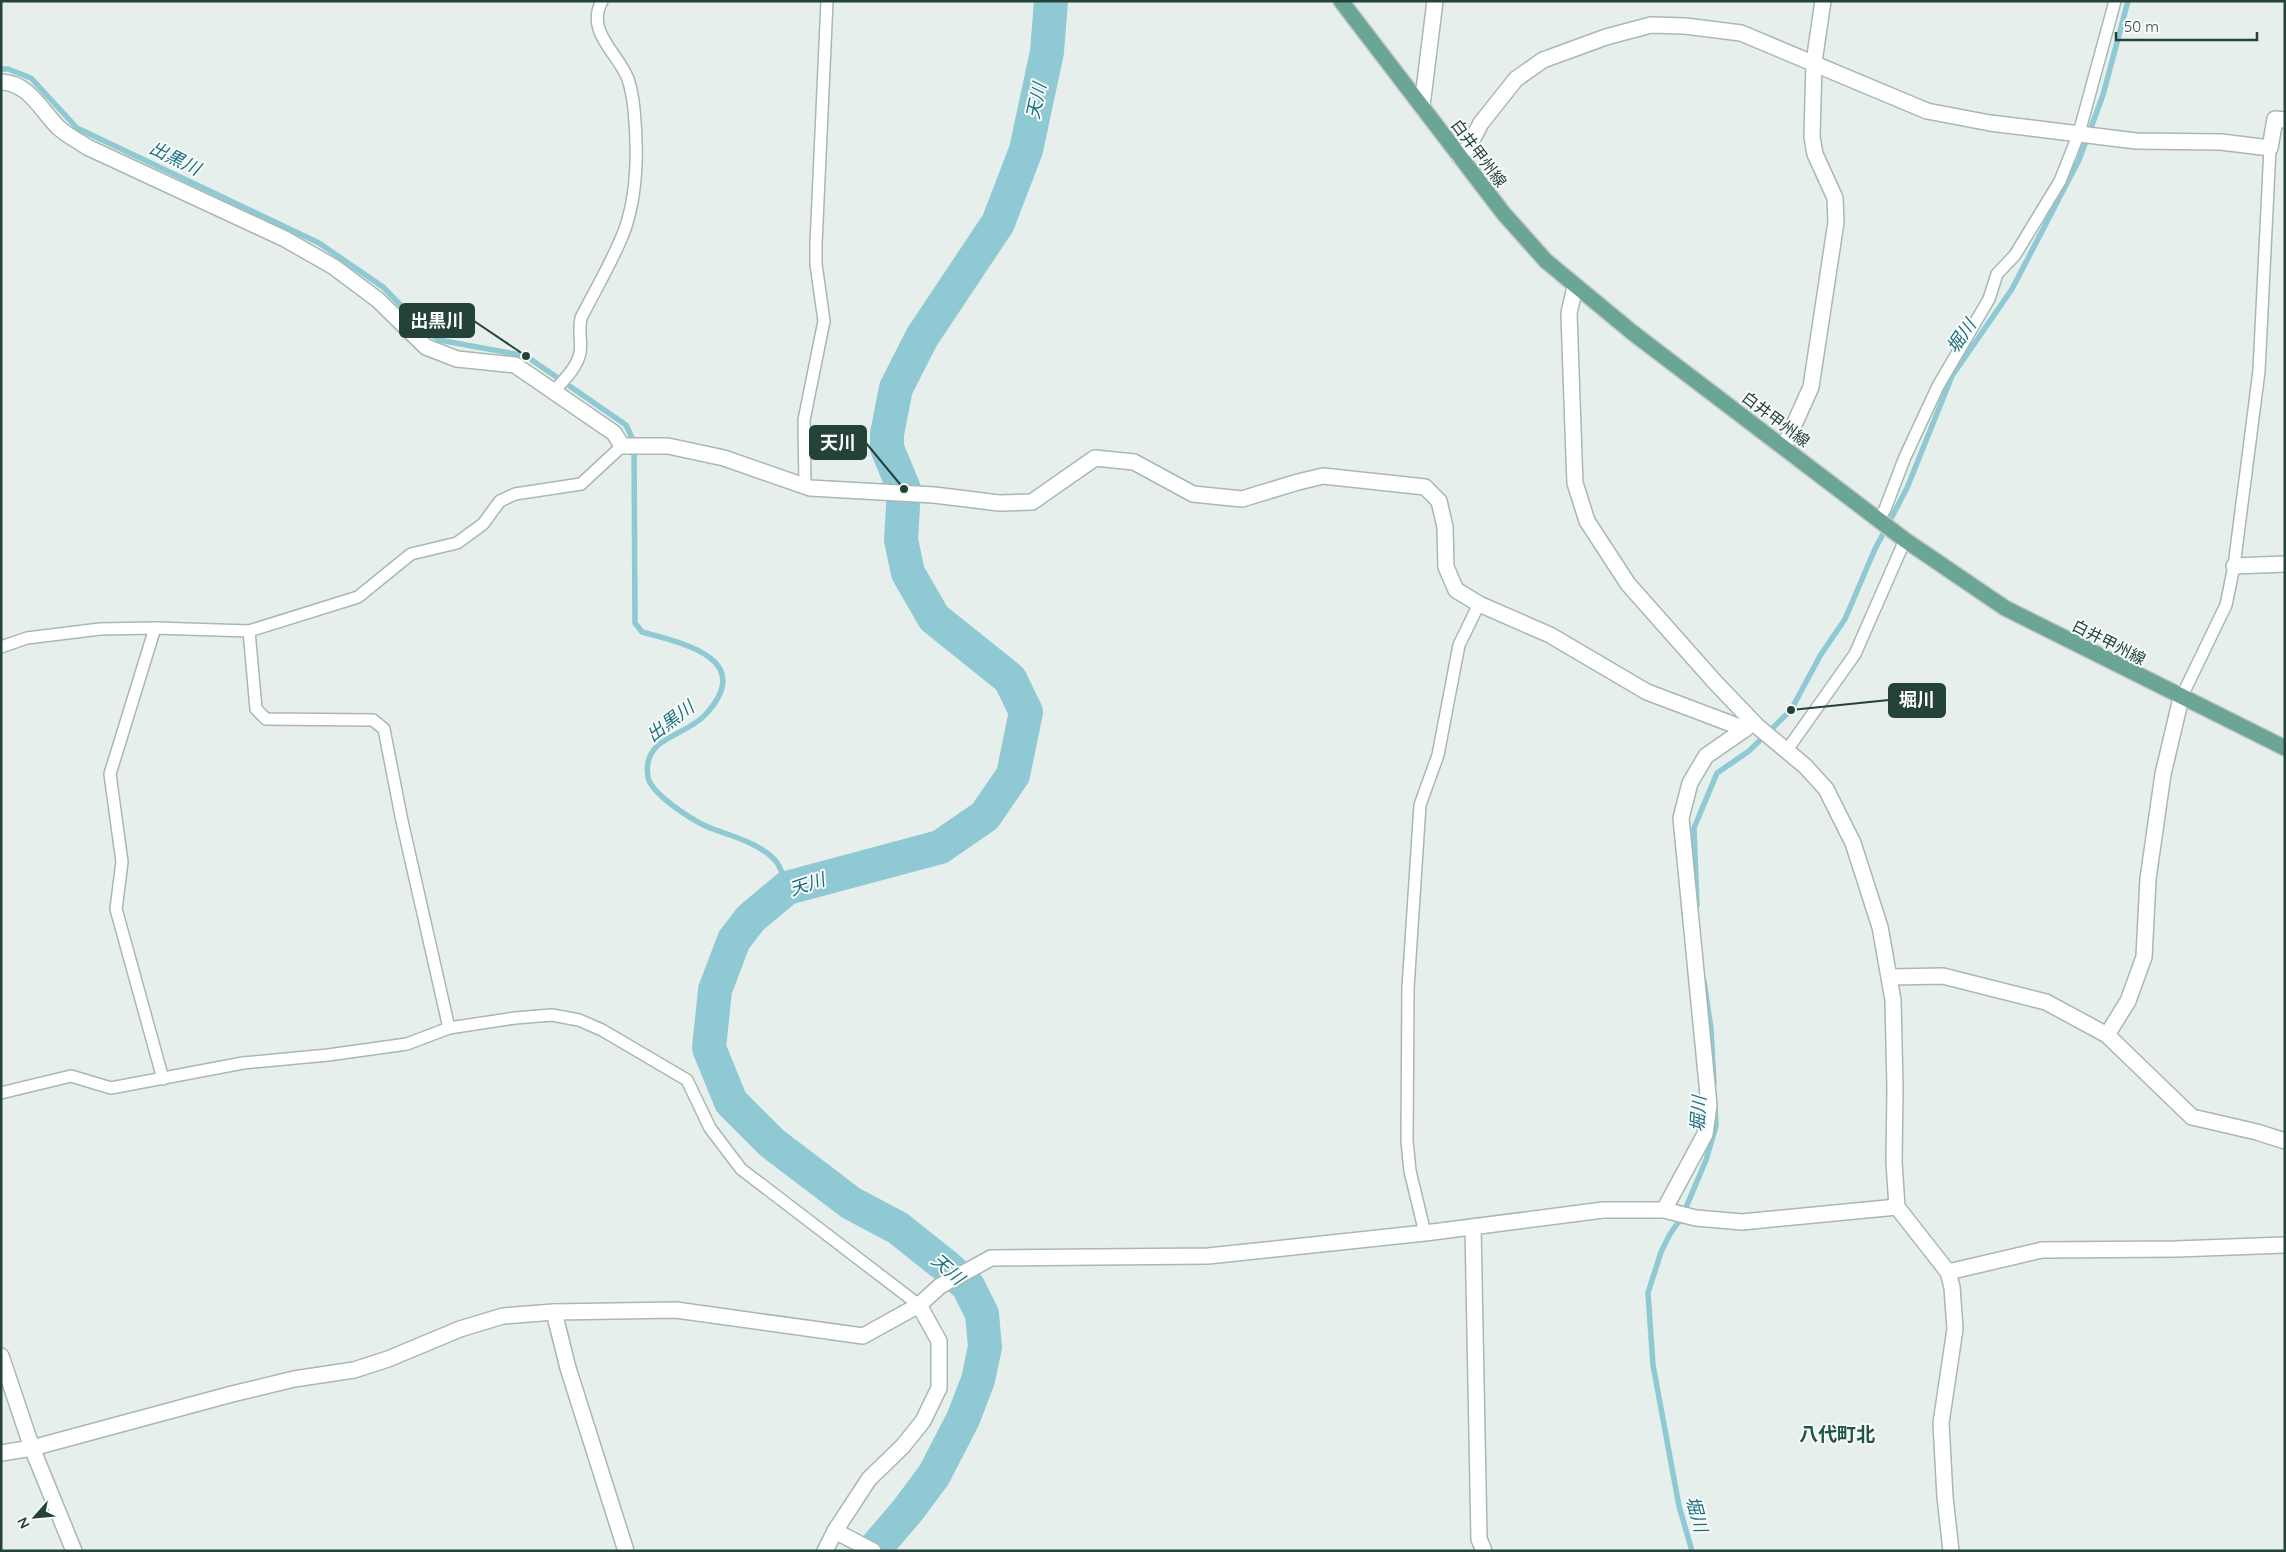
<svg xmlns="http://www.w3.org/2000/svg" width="2286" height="1552" font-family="Quicksand,'Noto Sans JP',sans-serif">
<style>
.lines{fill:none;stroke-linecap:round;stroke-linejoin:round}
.stream{stroke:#8ec9d4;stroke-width:5.5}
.river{stroke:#8ec9d4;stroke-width:34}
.lane-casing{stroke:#a8b8b2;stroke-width:14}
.street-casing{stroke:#a8b8b2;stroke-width:18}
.primary-casing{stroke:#c2cac8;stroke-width:18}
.lane{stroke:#fff;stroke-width:11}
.street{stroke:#fff;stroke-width:15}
.primary{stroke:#6aa596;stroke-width:15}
.labels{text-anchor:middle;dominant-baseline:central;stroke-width:4;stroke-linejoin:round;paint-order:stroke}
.street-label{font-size:16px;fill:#24423a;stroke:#f7fbf9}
.water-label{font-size:18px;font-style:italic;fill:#1c6f80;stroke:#f7fbf9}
.quarter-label{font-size:19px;font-weight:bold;fill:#1f5548;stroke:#f7fbf9}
.leader{fill:none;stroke:#24423a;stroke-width:2}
.callout-dot{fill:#24423a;stroke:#f7fbf9;stroke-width:2}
.callout{fill:#24423a;stroke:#24423a;stroke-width:2}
.callout-label{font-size:18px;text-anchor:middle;font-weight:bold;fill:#fff}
</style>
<rect width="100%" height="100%" fill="#e6efeb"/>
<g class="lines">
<g class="stream">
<path d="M1,69H8L31,78L77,128L319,243L383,287L422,327L439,340L526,356L626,425L634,442L635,623L642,632C683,643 757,659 705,715C692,729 671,734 657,746C648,755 646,765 648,777C651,794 692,820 708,827C730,836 758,842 775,860C781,866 784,880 787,888"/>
<path d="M1697,905L1694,828L1717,773L1749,751L1791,710L1820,656L1845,619L1875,549L1907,488L1952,376L2012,289L2079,160L2103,95L2128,1"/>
<path d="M1704,981L1711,1029L1714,1084"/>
<path d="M1692,1551L1679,1506L1653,1365L1648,1293L1661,1252L1670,1234L1682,1217L1706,1160L1716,1126L1715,1105"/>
</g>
<path class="river" d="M873,1551L908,1510L934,1475L963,1419L978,1380L985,1347L982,1314L968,1286L947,1267L898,1228L851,1203L772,1143L731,1102L709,1048L715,990L734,940L751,918L787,888L940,847L985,816L1013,775L1026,712L1010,679L934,618L908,573L901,540L904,489L887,448V434L896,388L922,337L998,223L1026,150L1047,52L1051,1"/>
<g class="lane-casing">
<g id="lane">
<path d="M553,392C563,381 577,368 580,353C582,343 578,331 581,318C595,290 614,259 625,229C638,191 638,149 634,109C633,100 631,88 628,79C618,53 585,31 602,1"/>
<path d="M805,486L804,420L824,321L816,264V244L827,1"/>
<path d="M1879,519L1885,509L1905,457L1938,386L1989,299L1997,274L2015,255L2060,181L2079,133L2115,1"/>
<path d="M155,628L110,774L122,862L116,909L163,1079"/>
<path d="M249,631L256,709L266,719L373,720L384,729L402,821L449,1028"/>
<path d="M1,647L27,638L100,629L155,628L249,631L358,597L411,554L457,543L483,524L500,501L515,494L581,484L622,446"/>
<path d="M2181,698L2226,605L2234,566L2259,371L2270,148"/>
<path d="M1787,750L1855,654L1905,540"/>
<path d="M1,1093L71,1076L111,1088L243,1063L328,1055L407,1044L449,1028L515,1018L552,1015L579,1020L602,1030L687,1080L710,1128L741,1169L919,1305"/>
<path d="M1425,1233L1410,1171L1407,1141L1408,988L1420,805L1438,755L1459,645L1479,604"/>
</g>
</g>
<g class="street-casing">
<g id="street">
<path d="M1,82C29,83 40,109 58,127C66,135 77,140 87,147L285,239L334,267L378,300L426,347L457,359L515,365L614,433L622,446H668L724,458L810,488L934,495L999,503L1032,502L1095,458L1134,462L1193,494L1242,499L1298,482L1323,476L1425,487L1439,501L1445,527L1446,567L1456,590L1479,604L1550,635L1647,692L1745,729L1753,722"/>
<path d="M1422,106L1435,1"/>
<path d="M1459,156L1468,148L1481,123L1516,79L1543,60L1606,37L1651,25L1685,26L1741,33L1927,111L1990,123L2136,141L2221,142L2270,148L2275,119L2285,120"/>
<path d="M1575,287L1569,313L1574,458L1575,483L1587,521L1628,584L1714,681L1757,726L1805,766L1826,789L1853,843L1880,927L1893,1000L1895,1088L1894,1162L1897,1207L1948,1272L1952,1287L1955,1329L1941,1423L1945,1497L1951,1551"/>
<path d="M1784,447L1811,387L1836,222L1835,198L1815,154L1812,137L1814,62L1823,1"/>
<path d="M2234,566L2285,564"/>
<path d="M1891,977L1943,976L2046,1002L2107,1035L2192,1117L2257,1132L2285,1141"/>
<path d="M2107,1035L2128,1001L2144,957L2148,879L2163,774L2181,698"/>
<path d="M1664,1210L1705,1134L1709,1105L1681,818L1690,783L1706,756L1745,729"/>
<path d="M1473,1227L1479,1539L1484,1551"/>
<path d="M1948,1272L2042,1250L2176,1249L2285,1245"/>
<path d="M554,1312L568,1368L626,1551"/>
<path d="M1,1356L32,1448L74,1551"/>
<path d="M1,1453L32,1448L232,1394L294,1379L354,1370L388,1359L460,1329L503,1316L554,1312L676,1310L863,1336L919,1305L940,1286L991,1258L1208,1256L1425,1233L1603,1210H1664L1696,1218L1742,1222L1897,1207"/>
<path d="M835,1531L873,1551"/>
<path d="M825,1551L835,1531L869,1479L903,1446L923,1421L939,1388V1341L919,1305"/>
</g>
</g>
<g class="primary-casing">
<path id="primary" d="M1341,1L1504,214L1546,261L1633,333L1905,540L2005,608L2285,748"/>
</g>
<use href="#lane" class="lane"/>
<use href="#street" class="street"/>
<use href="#primary" class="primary"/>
</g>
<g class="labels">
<g class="street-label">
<text transform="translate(1479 153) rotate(53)">白井甲州線</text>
<text transform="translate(1776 419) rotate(37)">白井甲州線</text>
<text transform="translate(2109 642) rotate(27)">白井甲州線</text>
</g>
<g class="water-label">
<text transform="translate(1036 101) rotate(-78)">天川</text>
<text transform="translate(175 158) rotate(26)">出黒川</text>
<text transform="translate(1961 336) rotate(-55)">堀川</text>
<text transform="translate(670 721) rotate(-37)">出黒川</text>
<text transform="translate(807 884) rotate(-18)">天川</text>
<text transform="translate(1698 1114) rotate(-87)">堀川</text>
<text transform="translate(948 1269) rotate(41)">天川</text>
<text transform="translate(1697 1514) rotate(75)">堀川</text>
</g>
<g class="quarter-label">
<text x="1837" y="1434">八代町北</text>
</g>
</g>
<path class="leader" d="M526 356L474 321M904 489L866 443M1791 710L1889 700"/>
<g class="callout-dot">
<circle cx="526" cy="356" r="5"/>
<circle cx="904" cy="489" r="5"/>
<circle cx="1791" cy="710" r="5"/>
</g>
<g class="callout">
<rect x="400" y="304" width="74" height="33" rx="5"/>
<rect x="810" y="426" width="56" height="33" rx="5"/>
<rect x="1889" y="684" width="56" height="33" rx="5"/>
</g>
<g class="callout-label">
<text x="437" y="327">出黒川</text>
<text x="838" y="449">天川</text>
<text x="1917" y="706">堀川</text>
</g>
<rect width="2286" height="1552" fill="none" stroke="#24423a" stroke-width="5"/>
<g transform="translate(35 1517) rotate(243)" stroke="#f7fbf9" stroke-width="4" paint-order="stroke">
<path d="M0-4L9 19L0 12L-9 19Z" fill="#24423a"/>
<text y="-8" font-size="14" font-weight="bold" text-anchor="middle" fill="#24423a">N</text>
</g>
<path d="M2116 32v8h141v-8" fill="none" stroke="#24423a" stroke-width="2.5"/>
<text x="2124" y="32" font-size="15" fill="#24423a" stroke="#f7fbf9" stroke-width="4" paint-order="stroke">50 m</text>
</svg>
